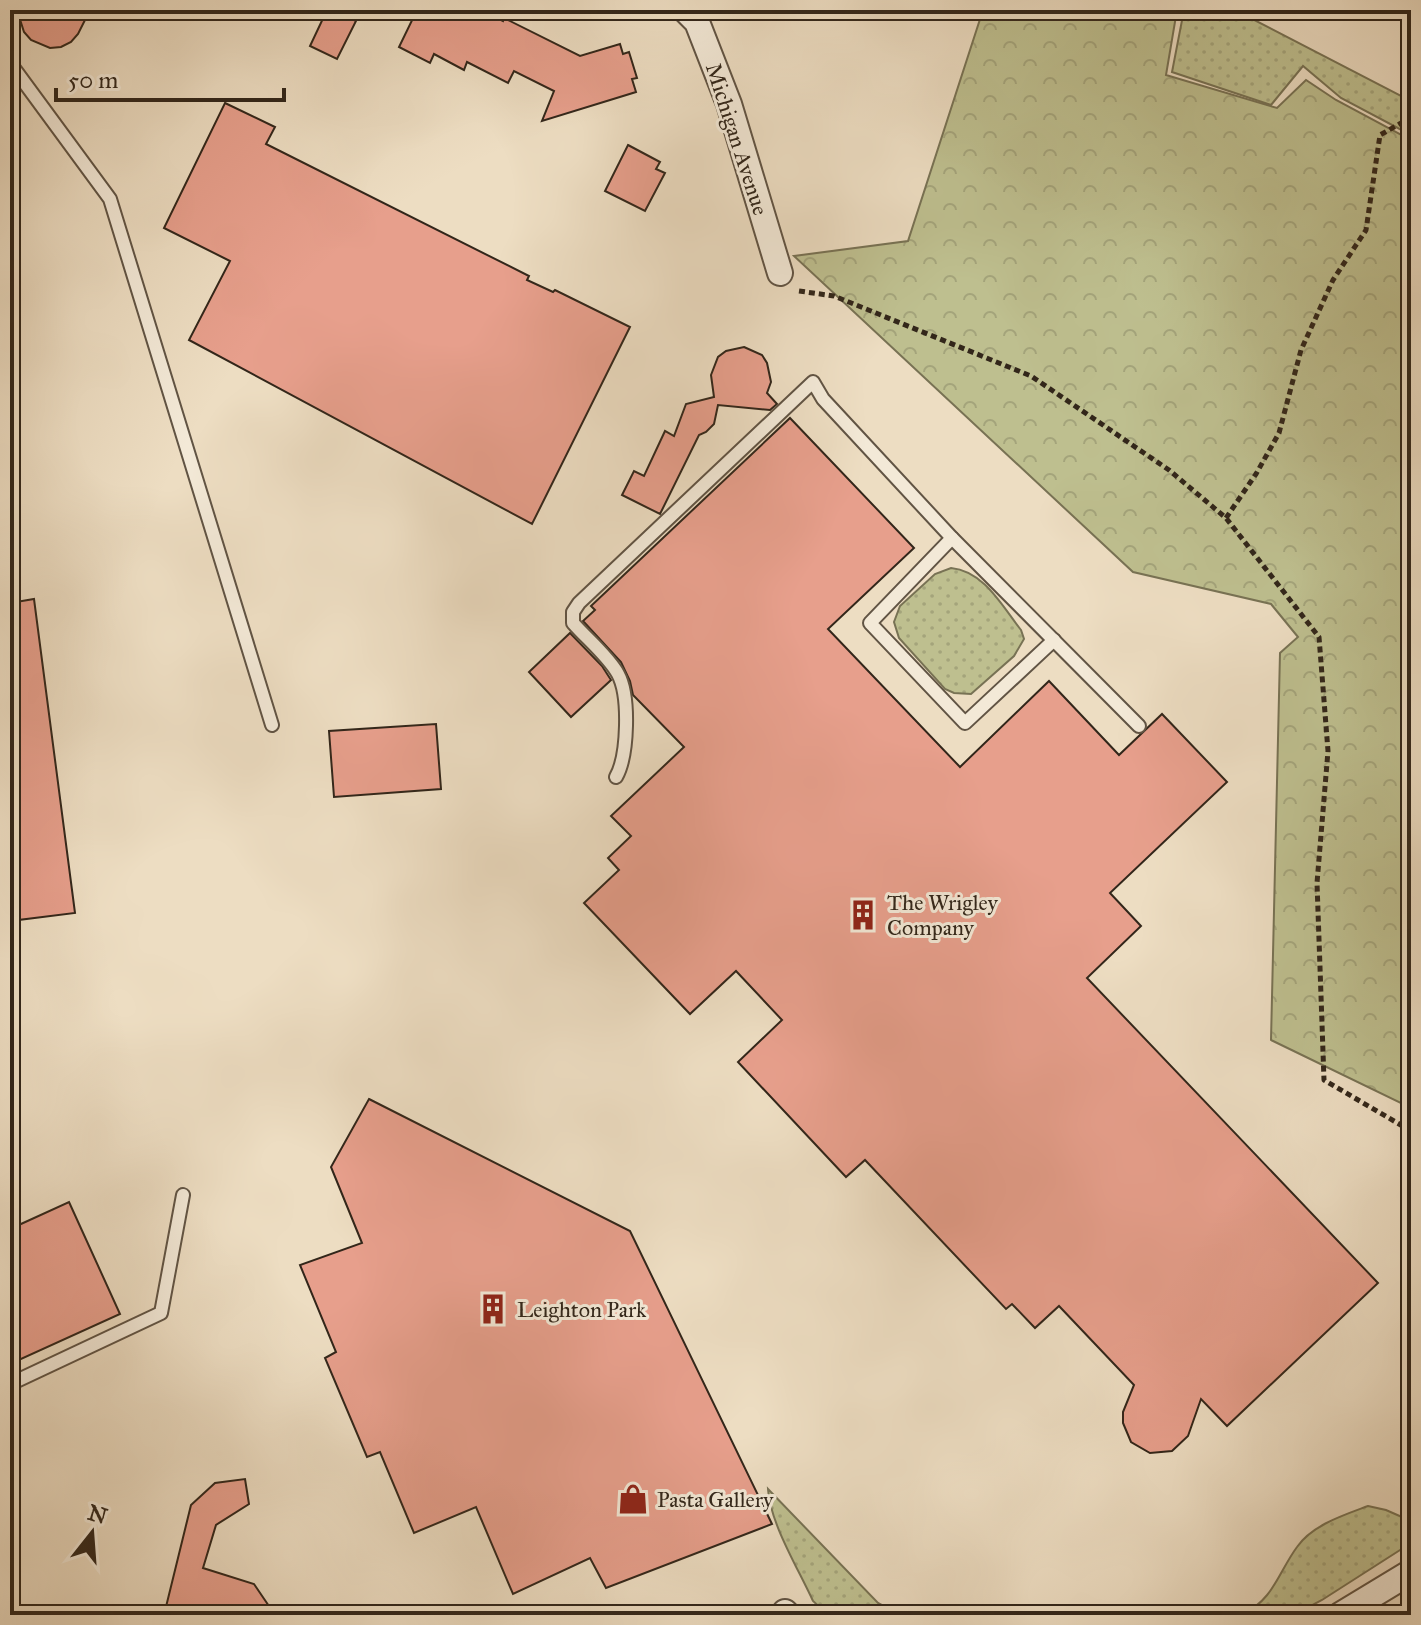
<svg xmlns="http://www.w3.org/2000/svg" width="1421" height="1625" font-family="'IM FELL Great Primer',serif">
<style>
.grass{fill:url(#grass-dots);stroke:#787254;stroke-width:2}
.forest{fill:url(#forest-crowns);stroke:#787254;stroke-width:2}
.building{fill:#e79f8c;stroke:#32261a;stroke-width:2}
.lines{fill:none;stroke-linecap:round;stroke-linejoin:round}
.service-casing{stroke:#615444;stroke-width:16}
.minor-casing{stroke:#615444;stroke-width:28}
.path{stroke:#32261a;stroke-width:5;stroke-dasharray:6 4;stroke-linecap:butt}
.service{stroke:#f3e9d7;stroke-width:12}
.minor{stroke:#f3e9d7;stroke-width:24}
.labels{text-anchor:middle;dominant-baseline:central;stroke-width:6;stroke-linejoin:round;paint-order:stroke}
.street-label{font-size:22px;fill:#32261a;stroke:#f3e9d7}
.poi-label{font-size:22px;fill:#32261a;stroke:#f3e9d7;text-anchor:start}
</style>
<defs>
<pattern id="grass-dots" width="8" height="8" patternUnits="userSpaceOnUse" patternTransform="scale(2)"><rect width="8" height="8" fill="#bebf8f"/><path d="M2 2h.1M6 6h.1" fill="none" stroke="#a4a47b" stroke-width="1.8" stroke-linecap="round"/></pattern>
<pattern id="forest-crowns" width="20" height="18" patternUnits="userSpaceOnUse" patternTransform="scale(2)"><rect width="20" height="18" fill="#bebf8f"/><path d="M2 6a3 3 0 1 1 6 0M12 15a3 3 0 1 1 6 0" fill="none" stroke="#a4a47b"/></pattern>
</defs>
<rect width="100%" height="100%" fill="#edddc2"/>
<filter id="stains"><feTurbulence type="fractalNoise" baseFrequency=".0025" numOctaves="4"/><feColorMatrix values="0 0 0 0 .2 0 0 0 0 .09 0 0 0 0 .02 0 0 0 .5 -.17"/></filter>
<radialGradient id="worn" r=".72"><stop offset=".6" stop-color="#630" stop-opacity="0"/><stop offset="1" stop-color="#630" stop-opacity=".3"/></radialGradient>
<g class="grass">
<path d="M1184,10H1235L1411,101V135L1341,98L1303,66L1271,105L1172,72Z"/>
<path d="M951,568C984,571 1002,606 1021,630L1024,639L1014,656L971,694L954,693L945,689L899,638L894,622L900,606L935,574Z"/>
<path d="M768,1489L878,1603L900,1615H828L813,1601C798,1568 770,1523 768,1489Z"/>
<path d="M1368,1506L1386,1510L1411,1521V1543L1322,1600L1294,1615H1242C1274,1599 1278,1573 1297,1547C1312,1525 1344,1515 1368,1506Z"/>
</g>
<path class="forest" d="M983,10H1177L1166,75L1277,108L1306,80L1336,100L1411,140V1108L1271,1040L1280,653L1298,637L1271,604L1133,572L794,256L908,241Z"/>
<g class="building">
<path d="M17,10H90L78,34L71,42L61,47L50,48L31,40L24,32Z"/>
<path d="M327,10H335L356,21L337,59L310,46Z"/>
<path d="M417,10H482L503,21L504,18L580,56L620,44L623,54L629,52L637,78L632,79L636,92L542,121L554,91L514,71L508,83L467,62L464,70L434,54L430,63L399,47Z"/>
<path d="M225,103L275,127L266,144L529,276L527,280L553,292L555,290L630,327L532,524L189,340L230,261L164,228Z"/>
<path d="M628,145L660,162L656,169L665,173L645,211L605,191Z"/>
<path d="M744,347L762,355L767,363L771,382L767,393L777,404L770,410L718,405L714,424L706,432L699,435L660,514L622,495L634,471L644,476L665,431L674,436L686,404L714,397L711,375L718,357L726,351Z"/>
<path d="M790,418L914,548L828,629L960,767L1049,681L1119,755L1162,714L1227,782L1110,893L1141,926L1087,978L1378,1283L1227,1426L1201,1399L1188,1436L1172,1451L1150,1453L1131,1442L1123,1423V1412L1134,1385L1059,1306L1035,1328L1012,1304L1006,1309L865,1160L846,1177L738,1062L782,1020L736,971L690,1014L584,903L619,870L608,858L631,836L611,816L684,747L633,695L630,681L621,662L583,621L595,610L591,606Z"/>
<path d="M34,599L75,913L10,921V603Z"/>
<path d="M570,633L602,666L611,680L571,717L529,672Z"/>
<path d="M436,724L441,789L334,797L329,731Z"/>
<path d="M369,1099L630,1231L772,1524L606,1588L590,1558L513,1594L476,1507L414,1533L380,1452L367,1457L325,1358L336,1352L300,1265L362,1243L331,1167Z"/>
<path d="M69,1202L120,1314L10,1364V1229Z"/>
<path d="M245,1479L249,1504L216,1525L203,1568L254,1584L275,1615H164L191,1505L215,1483Z"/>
</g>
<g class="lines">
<g class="service-casing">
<g id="service">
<path d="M10,63L110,199L272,725"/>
<path d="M952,538L870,623L965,723L1054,640"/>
<path d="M616,777C628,756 630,696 618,674C608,656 587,639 573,623V612L579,603L813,382L823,399L952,538L1139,726"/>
<path d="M10,1384L161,1313L183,1195"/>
</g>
</g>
<g class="minor-casing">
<g id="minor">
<path d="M685,10L697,22L729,104L780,273"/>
<path d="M785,1612L788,1615"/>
<path d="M1340,1615L1411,1572"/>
</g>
</g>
<g class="path">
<path d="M799,291L834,296L1031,376L1169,470L1226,518L1319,637L1328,751L1317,883L1324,1080L1411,1131"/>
<path d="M1226,518L1256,474L1279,433L1301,350L1333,280L1366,230L1380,135L1403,122L1411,125"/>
</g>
<use href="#service" class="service"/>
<use href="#minor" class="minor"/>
</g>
<defs>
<g id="building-bare" transform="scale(2.4)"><path d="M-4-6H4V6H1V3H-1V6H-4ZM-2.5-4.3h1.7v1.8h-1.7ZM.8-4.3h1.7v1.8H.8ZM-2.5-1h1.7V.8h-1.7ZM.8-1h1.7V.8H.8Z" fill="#8f2418" stroke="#f3e9d7" stroke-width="2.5" paint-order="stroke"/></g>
<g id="shop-bare" transform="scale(2.4)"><path d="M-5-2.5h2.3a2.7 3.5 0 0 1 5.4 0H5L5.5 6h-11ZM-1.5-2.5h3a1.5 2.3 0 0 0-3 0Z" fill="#8f2418" stroke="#f3e9d7" stroke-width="2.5" paint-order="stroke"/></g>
</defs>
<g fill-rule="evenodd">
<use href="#building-bare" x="863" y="915"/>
<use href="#building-bare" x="493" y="1309"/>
<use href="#shop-bare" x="633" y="1499"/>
</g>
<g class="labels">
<g class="street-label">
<text transform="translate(737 139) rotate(72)">Michigan Avenue</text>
</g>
<g class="poi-label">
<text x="887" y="902">The Wrigley<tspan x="887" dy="25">Company</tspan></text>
<text x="517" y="1309">Leighton Park</text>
<text x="657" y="1499">Pasta Gallery</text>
</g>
</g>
<rect width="1421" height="1625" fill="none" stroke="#edddc2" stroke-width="40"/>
<rect x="12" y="12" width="1397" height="1601" fill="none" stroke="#32261a" stroke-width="4"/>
<rect x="20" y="20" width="1381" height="1585" fill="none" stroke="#32261a" stroke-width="2"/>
<g transform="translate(92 1533) rotate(17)" stroke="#f3e9d7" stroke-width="6" paint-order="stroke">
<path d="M0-6L14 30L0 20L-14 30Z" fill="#32261a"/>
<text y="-12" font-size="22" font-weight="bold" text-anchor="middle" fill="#32261a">N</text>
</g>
<path d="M56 88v12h228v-12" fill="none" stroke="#32261a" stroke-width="4"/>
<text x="68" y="88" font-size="24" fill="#32261a" stroke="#f3e9d7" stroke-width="6" paint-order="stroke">50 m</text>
<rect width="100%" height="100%" filter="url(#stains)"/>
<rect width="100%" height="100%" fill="url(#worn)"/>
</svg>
